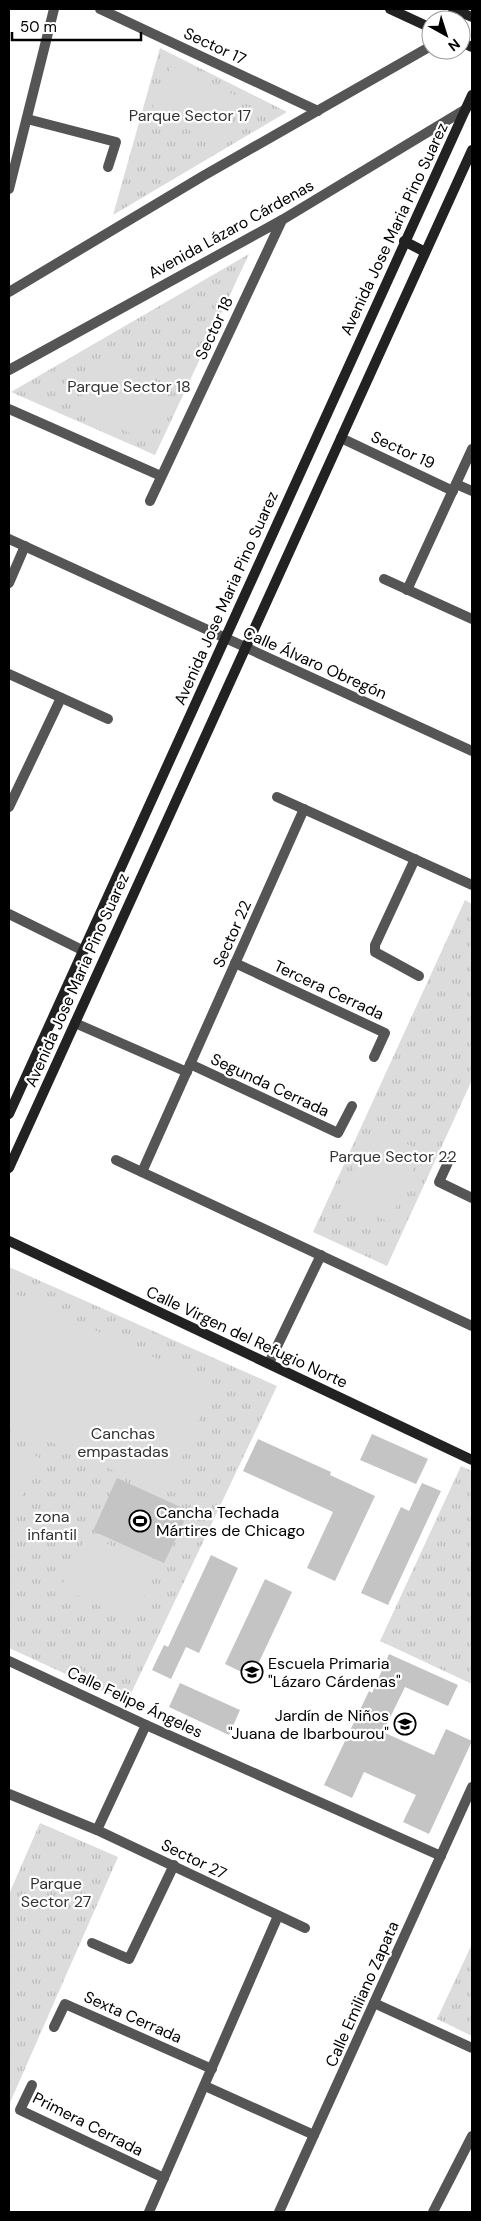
<svg xmlns="http://www.w3.org/2000/svg" width="481" height="2221" font-family="'DM Sans',sans-serif">
<style>
.grass{fill:url(#grass-tufts)}
.pitch{fill:#dcdcdc}
.building{fill:#c4c4c4}
.lines{fill:none;stroke-linecap:round;stroke-linejoin:round}
.street{stroke:#555;stroke-width:10}
.secondary{stroke:#222;stroke-width:10}
.labels{text-anchor:middle;dominant-baseline:central;stroke-width:4.5;stroke-linejoin:round;paint-order:stroke}
.street-label{font-size:16px;fill:#000;stroke:#fff}
.park-label{font-size:16px;fill:#333;stroke:#fff}
.poi-label{font-size:16px;fill:#000;stroke:#fff;text-anchor:start}
</style>
<defs>
<pattern id="grass-tufts" width="24" height="20" patternUnits="userSpaceOnUse" patternTransform="scale(1.25)"><rect width="24" height="20" fill="#dcdcdc"/><path d="M3 7l-1-3M5 7V3M7 7l1-3M15 17l-1-3M17 17v-4M19 17l1-3" fill="none" stroke="#bbb"/></pattern>
</defs>
<rect width="100%" height="100%" fill="#fff"/>
<g class="grass">
<path d="M160,48L287,112L113,215Z"/>
<path d="M249,254L155,455L11,392Z"/>
<path d="M465,900L472,904V1080L387,1266L313,1232Z"/>
<path d="M9,1267L277,1386L127,1702L9,1648Z"/>
<path d="M461,1466L472,1471V1684L380,1641Z"/>
<path d="M40,1823L118,1857L9,2105V1894Z"/>
<path d="M472,1944V2036L437,2019Z"/>
</g>
<g class="pitch">
<path d="M171,66L237,96L216,142L150,113Z"/>
<path d="M101,356L171,389L146,441L76,407Z"/>
<path d="M373,1128L422,1151L389,1222L340,1199Z"/>
<path d="M9,1291L215,1385L165,1494L9,1423Z"/>
<path d="M9,1443L40,1458L9,1522Z"/>
<path d="M87,1534L158,1568L132,1621L61,1587Z"/>
</g>
<g class="building">
<path d="M372,1434L428,1459L416,1484L360,1460Z"/>
<path d="M258,1439L331,1472L330,1475L375,1496L335,1581L307,1568L333,1512L243,1471Z"/>
<path d="M117,1478L189,1511L164,1563L93,1531Z"/>
<path d="M422,1483L441,1491L388,1605L361,1593L401,1507L409,1511Z"/>
<path d="M211,1555L238,1568L199,1653L186,1647L171,1679L152,1670L164,1645L168,1647Z"/>
<path d="M265,1579L292,1592L252,1677L225,1664Z"/>
<path d="M389,1654L458,1685L448,1706L405,1687L383,1732L434,1755L446,1729L472,1741L429,1834L403,1822L416,1795L364,1772L352,1798L324,1785L369,1691L372,1693Z"/>
<path d="M180,1683L240,1710L229,1735L169,1707Z"/>
</g>
<g class="lines">
<g class="street">
<path d="M100,9L318,111"/>
<path d="M27,119L116,142L108,167"/>
<path d="M9,189L54,9"/>
<path d="M9,292L203,176L431,46"/>
<path d="M9,370L282,220L466,109"/>
<path d="M9,409L161,476"/>
<path d="M341,438L453,491"/>
<path d="M456,484L472,491"/>
<path d="M150,501L282,220"/>
<path d="M9,539L472,751"/>
<path d="M384,579L472,619"/>
<path d="M9,583L25,546"/>
<path d="M407,590L472,449"/>
<path d="M9,674L108,719"/>
<path d="M277,797L472,885"/>
<path d="M9,807L61,698"/>
<path d="M415,859L375,945V952L419,976"/>
<path d="M9,914L84,951"/>
<path d="M235,963L385,1033L374,1057"/>
<path d="M75,1023L187,1072"/>
<path d="M190,1064L338,1133L352,1106"/>
<path d="M451,1156L439,1182L472,1198"/>
<path d="M116,1160L472,1326"/>
<path d="M142,1172L304,809"/>
<path d="M269,1363L321,1255"/>
<path d="M9,1661L146,1725L441,1856"/>
<path d="M9,1794L97,1830L305,1928"/>
<path d="M97,1830L146,1725"/>
<path d="M92,1943L129,1959L174,1865"/>
<path d="M374,2003L472,2048"/>
<path d="M54,2027L65,2004L212,2069"/>
<path d="M32,2085L20,2110L164,2178"/>
<path d="M205,2086L314,2135"/>
<path d="M149,2212L278,1916"/>
<path d="M279,2212L472,1787"/>
<path d="M433,2212L472,2136"/>
</g>
<g class="secondary">
<path d="M390,9L431,28"/>
<path d="M453,9L472,17"/>
<path d="M461,42L472,47"/>
<path d="M404,241L425,252"/>
<path d="M9,1114L472,95"/>
<path d="M9,1168L472,150"/>
<path d="M9,1241L472,1460"/>
</g>
</g>
<defs>
<g id="stadium-ring" transform="scale(1.125)"><circle r="9.5" fill="#fff" stroke="#000" stroke-width="1.5"/><path d="M0-5a6.5 5 0 1 0 0 10a6.5 5 0 1 0 0-10ZM-3.5-1.8h7v3.6h-7Z" fill="#000"/></g>
<g id="school-ring" transform="scale(1.125)"><circle r="9.5" fill="#fff" stroke="#000" stroke-width="1.5"/><path d="M0-5L7-2L0 1L-7-2ZM-4 1L0 2.5L4 1V4Q0 6-4 4Z" fill="#000"/></g>
</defs>
<g fill-rule="evenodd">
<use href="#stadium-ring" x="140" y="1521"/>
<use href="#school-ring" x="252" y="1672"/>
<use href="#school-ring" x="405" y="1724"/>
</g>
<g class="labels">
<g class="street-label">
<text transform="translate(215 46) rotate(25)">Sector 17</text>
<text transform="translate(231 229) rotate(-29)">Avenida Lázaro Cárdenas</text>
<text transform="translate(394 229) rotate(-65)">Avenida Jose Maria Pino Suarez</text>
<text transform="translate(214 328) rotate(-65)">Sector 18</text>
<text transform="translate(403 450) rotate(25)">Sector 19</text>
<text transform="translate(226 598) rotate(-66)">Avenida Jose Maria Pino Suarez</text>
<text transform="translate(315 663) rotate(24)">Calle Álvaro Obregón</text>
<text transform="translate(232 934) rotate(-66)">Sector 22</text>
<text transform="translate(77 980) rotate(-66)">Avenida Jose Maria Pino Suarez</text>
<text transform="translate(329 990) rotate(25)">Tercera Cerrada</text>
<text transform="translate(270 1085) rotate(25)">Segunda Cerrada</text>
<text transform="translate(247 1337) rotate(25)">Calle Virgen del Refugio Norte</text>
<text transform="translate(135 1702) rotate(25)">Calle Felipe Ángeles</text>
<text transform="translate(194 1859) rotate(26)">Sector 27</text>
<text transform="translate(362 1994) rotate(-66)">Calle Emiliano Zapata</text>
<text transform="translate(133 2017) rotate(24)">Sexta Cerrada</text>
<text transform="translate(88 2124) rotate(27)">Primera Cerrada</text>
</g>
<g class="park-label">
<text x="190" y="115">Parque Sector 17</text>
<text x="129" y="386">Parque Sector 18</text>
<text x="393" y="1156">Parque Sector 22</text>
<text x="123" y="1433">Canchas<tspan x="123" dy="18">empastadas</tspan></text>
<text x="52" y="1516">zona<tspan x="52" dy="18">infantil</tspan></text>
<text x="56" y="1883">Parque<tspan x="56" dy="18">Sector 27</tspan></text>
</g>
<g class="poi-label">
<text x="156" y="1512">Cancha Techada<tspan x="156" dy="18">Mártires de Chicago</tspan></text>
<text x="268" y="1663">Escuela Primaria<tspan x="268" dy="18">"Lázaro Cárdenas"</tspan></text>
<text x="389" y="1715" text-anchor="end">Jardín de Niños<tspan x="389" dy="18">"Juana de Ibarbourou"</tspan></text>
</g>
</g>
<rect width="481" height="2221" fill="none" stroke="#000000" stroke-width="20"/>
<g transform="translate(446 35) rotate(141)"><circle r="24" fill="#ffffff" stroke="#999999"/>
<path d="M0-4L9 19L0 12L-9 19Z" fill="#000000"/>
<text y="-8" font-size="14" font-weight="bold" text-anchor="middle" fill="#000000">N</text>
</g>
<path d="M12 32v8h129v-8" fill="none" stroke="#000000" stroke-width="2.5"/>
<text x="20" y="32" font-size="15" fill="#000000" stroke="#ffffff" stroke-width="4" paint-order="stroke">50 m</text>
</svg>
